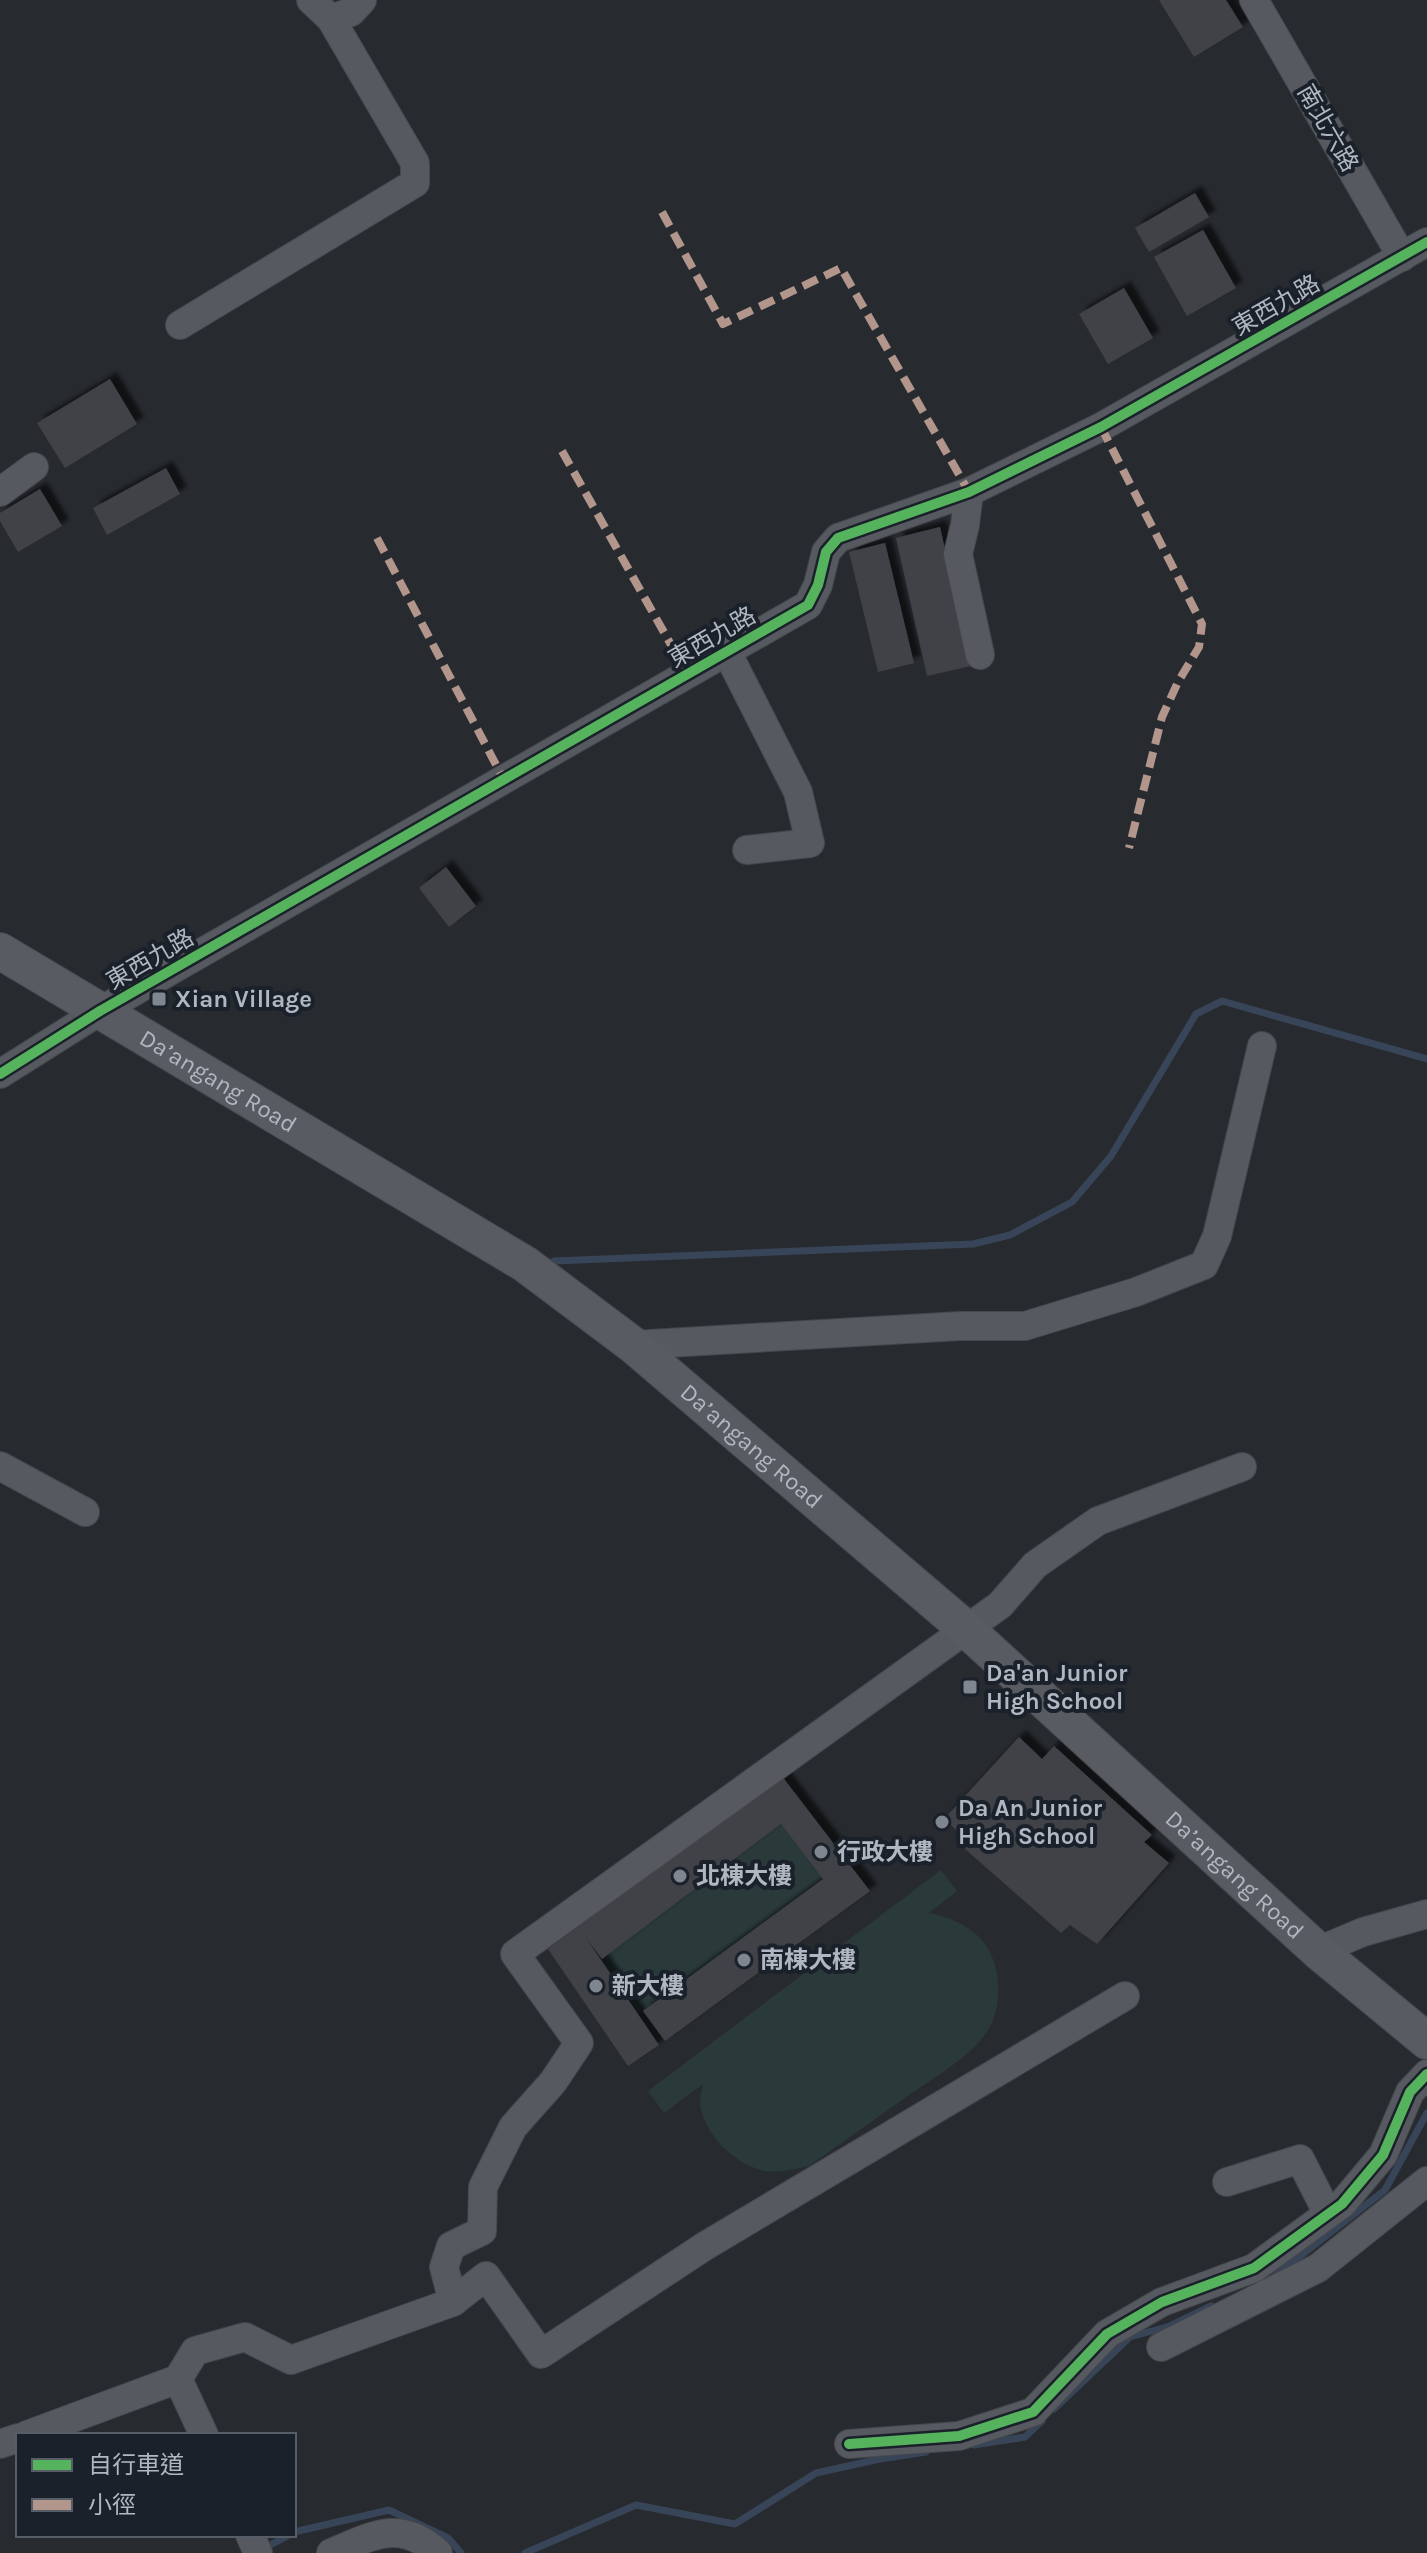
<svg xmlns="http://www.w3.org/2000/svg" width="1427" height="2553" font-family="Karla,'Noto Sans TC',sans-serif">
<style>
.green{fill:#2a393a}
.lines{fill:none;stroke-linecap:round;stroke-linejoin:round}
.stream{stroke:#384558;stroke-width:7}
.building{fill:#3f4247;filter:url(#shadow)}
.minor-casing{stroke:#44474b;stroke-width:30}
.major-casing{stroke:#44474d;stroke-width:38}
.minor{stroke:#56595f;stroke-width:28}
.major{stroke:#585b61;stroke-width:36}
.quiet{stroke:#b2968c;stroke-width:8;stroke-dasharray:16 8;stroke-linecap:butt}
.cycleway-casing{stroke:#1b212a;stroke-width:15}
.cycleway{stroke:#56b35d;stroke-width:10}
.poi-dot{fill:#80868f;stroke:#1b212a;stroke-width:3}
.labels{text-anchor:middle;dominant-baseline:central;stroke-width:8;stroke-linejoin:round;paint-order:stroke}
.street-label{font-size:24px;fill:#b0b7c2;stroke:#1b212a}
.poi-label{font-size:24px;font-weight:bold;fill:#b0b7c2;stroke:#1b212a;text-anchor:start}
</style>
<defs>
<filter id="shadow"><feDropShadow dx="7" dy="-7" stdDeviation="2" flood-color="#0009"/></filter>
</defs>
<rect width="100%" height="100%" fill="#272b30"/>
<g class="green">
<path d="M781,1824L823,1879L643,2011L637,2013L600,1960Z"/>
<path d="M941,1870L957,1891L929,1913C957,1919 984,1931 994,1962C1000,1980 1000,2004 992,2022C979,2054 932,2078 905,2098C873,2121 841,2143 809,2166C795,2169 780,2173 766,2171C736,2166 703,2134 700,2103C700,2097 702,2090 703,2084L664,2113L648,2091Z"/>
</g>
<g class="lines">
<g class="stream">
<path d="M554,1261L973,1244L1010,1235L1072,1202L1111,1156L1196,1014L1222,1001L1427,1059"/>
<path d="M1276,2275L1385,2190L1427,2113"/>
<path d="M1054,2409L1130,2337L1170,2326L1211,2306"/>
<path d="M974,2445L1025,2437L1042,2421"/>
<path d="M294,2532L389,2510L448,2538L461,2553"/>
<path d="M263,2549L289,2535"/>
<path d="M525,2553L636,2505L735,2524L816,2473L880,2459L926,2452"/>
</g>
</g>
<g class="building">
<path d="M1159,0H1226L1243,27L1194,57Z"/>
<path d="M1195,193L1209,217L1149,252L1135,228Z"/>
<path d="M1203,230L1236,288L1187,316L1154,257Z"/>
<path d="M1124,288L1153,338L1108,364L1079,314Z"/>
<path d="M110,379L137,424L65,468L37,423Z"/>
<path d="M166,468L180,494L107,535L93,508Z"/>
<path d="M40,489L62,526L18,552L0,521V513Z"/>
<path d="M940,527L971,666L927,676L896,538Z"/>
<path d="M885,543L914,663L878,672L849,552Z"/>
<path d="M446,867L476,906L449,927L419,888Z"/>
<path d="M1019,1737L1042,1759L1054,1746L1152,1835L1144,1842L1169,1863L1097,1944L1070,1925L1061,1933L965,1849L968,1841L944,1819Z"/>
<path d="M781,1775L870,1891L665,2041L643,2011L823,1879L781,1824L602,1959L586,1938L659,2045L628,2066L548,1949L758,1795Z"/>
</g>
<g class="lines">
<g class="minor-casing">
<g id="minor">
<path d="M311,0L331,19L351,12L362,0"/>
<path d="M1254,0L1402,257"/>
<path d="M180,325L415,183V163L331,19"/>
<path d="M0,492L34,467"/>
<path d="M969,492L965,525L958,554L980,655"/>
<path d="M727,652L798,792L810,843L747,850"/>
<path d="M0,1074L100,1011L808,605L818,585L826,552L838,538L969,492L1101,427L1427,242"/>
<path d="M633,1345L960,1326H1025L1136,1292L1204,1265L1217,1236L1262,1046"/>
<path d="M0,1466L85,1512"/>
<path d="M1318,1951L1363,1932L1427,1914"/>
<path d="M1227,2182L1300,2159L1328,2214"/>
<path d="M453,2302L486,2276L541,2354L705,2246L1125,1996"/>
<path d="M1161,2347L1318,2268L1427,2181"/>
<path d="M178,2379L204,2435"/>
<path d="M27,2435L178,2379L195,2351L245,2337L291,2360L453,2302L444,2267L451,2246L482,2231L483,2187L513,2127L553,2082L579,2043L515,1954L1000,1605L1035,1565L1098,1521L1242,1467"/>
<path d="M0,2444L18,2438"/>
<path d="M849,2444L959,2436L1033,2412L1107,2334L1162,2302L1254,2268L1342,2204L1383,2155L1410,2092L1427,2074"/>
<path d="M250,2535L258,2553"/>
<path d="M331,2553C372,2536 400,2518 438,2553"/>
</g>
</g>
<g class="major-casing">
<g id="major">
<path id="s1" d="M0,951L525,1264L633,1345L966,1629L1318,1951L1427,2041"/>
</g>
</g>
<use href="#minor" class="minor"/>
<use href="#major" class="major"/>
<g class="quiet">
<path d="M662,212L723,324L841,268L969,492"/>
<path d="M1101,427L1202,624L1199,647L1178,682L1162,717L1129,848"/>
<path d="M562,451L688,675"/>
<path d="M377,538L504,780"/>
</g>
<g class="cycleway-casing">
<g id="cycleway">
<path d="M0,1074L100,1011L808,605L818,585L826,552L838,538L969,492L1101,427L1427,242"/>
<path d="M849,2444L959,2436L1033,2412L1107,2334L1162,2302L1254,2268L1342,2204L1383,2155L1410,2092L1427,2074"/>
</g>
</g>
<use href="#cycleway" class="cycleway"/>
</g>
<g class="poi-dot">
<rect x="151" y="991" width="16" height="16" rx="4"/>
<rect x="962" y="1679" width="16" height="16" rx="4"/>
<circle cx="942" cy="1822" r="8"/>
<circle cx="821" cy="1852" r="8"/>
<circle cx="680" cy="1876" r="8"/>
<circle cx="744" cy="1960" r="8"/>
<circle cx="596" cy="1986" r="8"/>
</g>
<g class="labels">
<g class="street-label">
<text transform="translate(1328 128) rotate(60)">南北六路</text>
<text transform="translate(1276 305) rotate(-30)">東西九路</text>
<text transform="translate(712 637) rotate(-30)">東西九路</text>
<text transform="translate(150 959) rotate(-30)">東西九路</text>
<text stroke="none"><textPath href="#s1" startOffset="254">Da’angang Road</textPath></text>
<text stroke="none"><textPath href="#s1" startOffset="902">Da’angang Road</textPath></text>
<text stroke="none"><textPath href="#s1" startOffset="1548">Da’angang Road</textPath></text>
</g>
<g class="poi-label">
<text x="175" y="999">Xian Village</text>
<text x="986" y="1673">Da'an Junior<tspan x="986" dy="28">High School</tspan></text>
<text x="958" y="1808">Da An Junior<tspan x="958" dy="28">High School</tspan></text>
<text x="837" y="1852">行政大樓</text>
<text x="696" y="1876">北棟大樓</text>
<text x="760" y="1960">南棟大樓</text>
<text x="612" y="1986">新大樓</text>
</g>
</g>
<rect x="16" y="2433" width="280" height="104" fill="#1b212a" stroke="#575d67" stroke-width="2"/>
<rect x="32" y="2459" width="40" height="12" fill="#56b35d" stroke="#575d67" stroke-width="2"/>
<text x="88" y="2473" font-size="24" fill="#b0b7c2">自行車道</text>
<rect x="32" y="2499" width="40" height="12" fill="#b2968c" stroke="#575d67" stroke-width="2"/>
<text x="88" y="2513" font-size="24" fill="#b0b7c2">小徑</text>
</svg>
